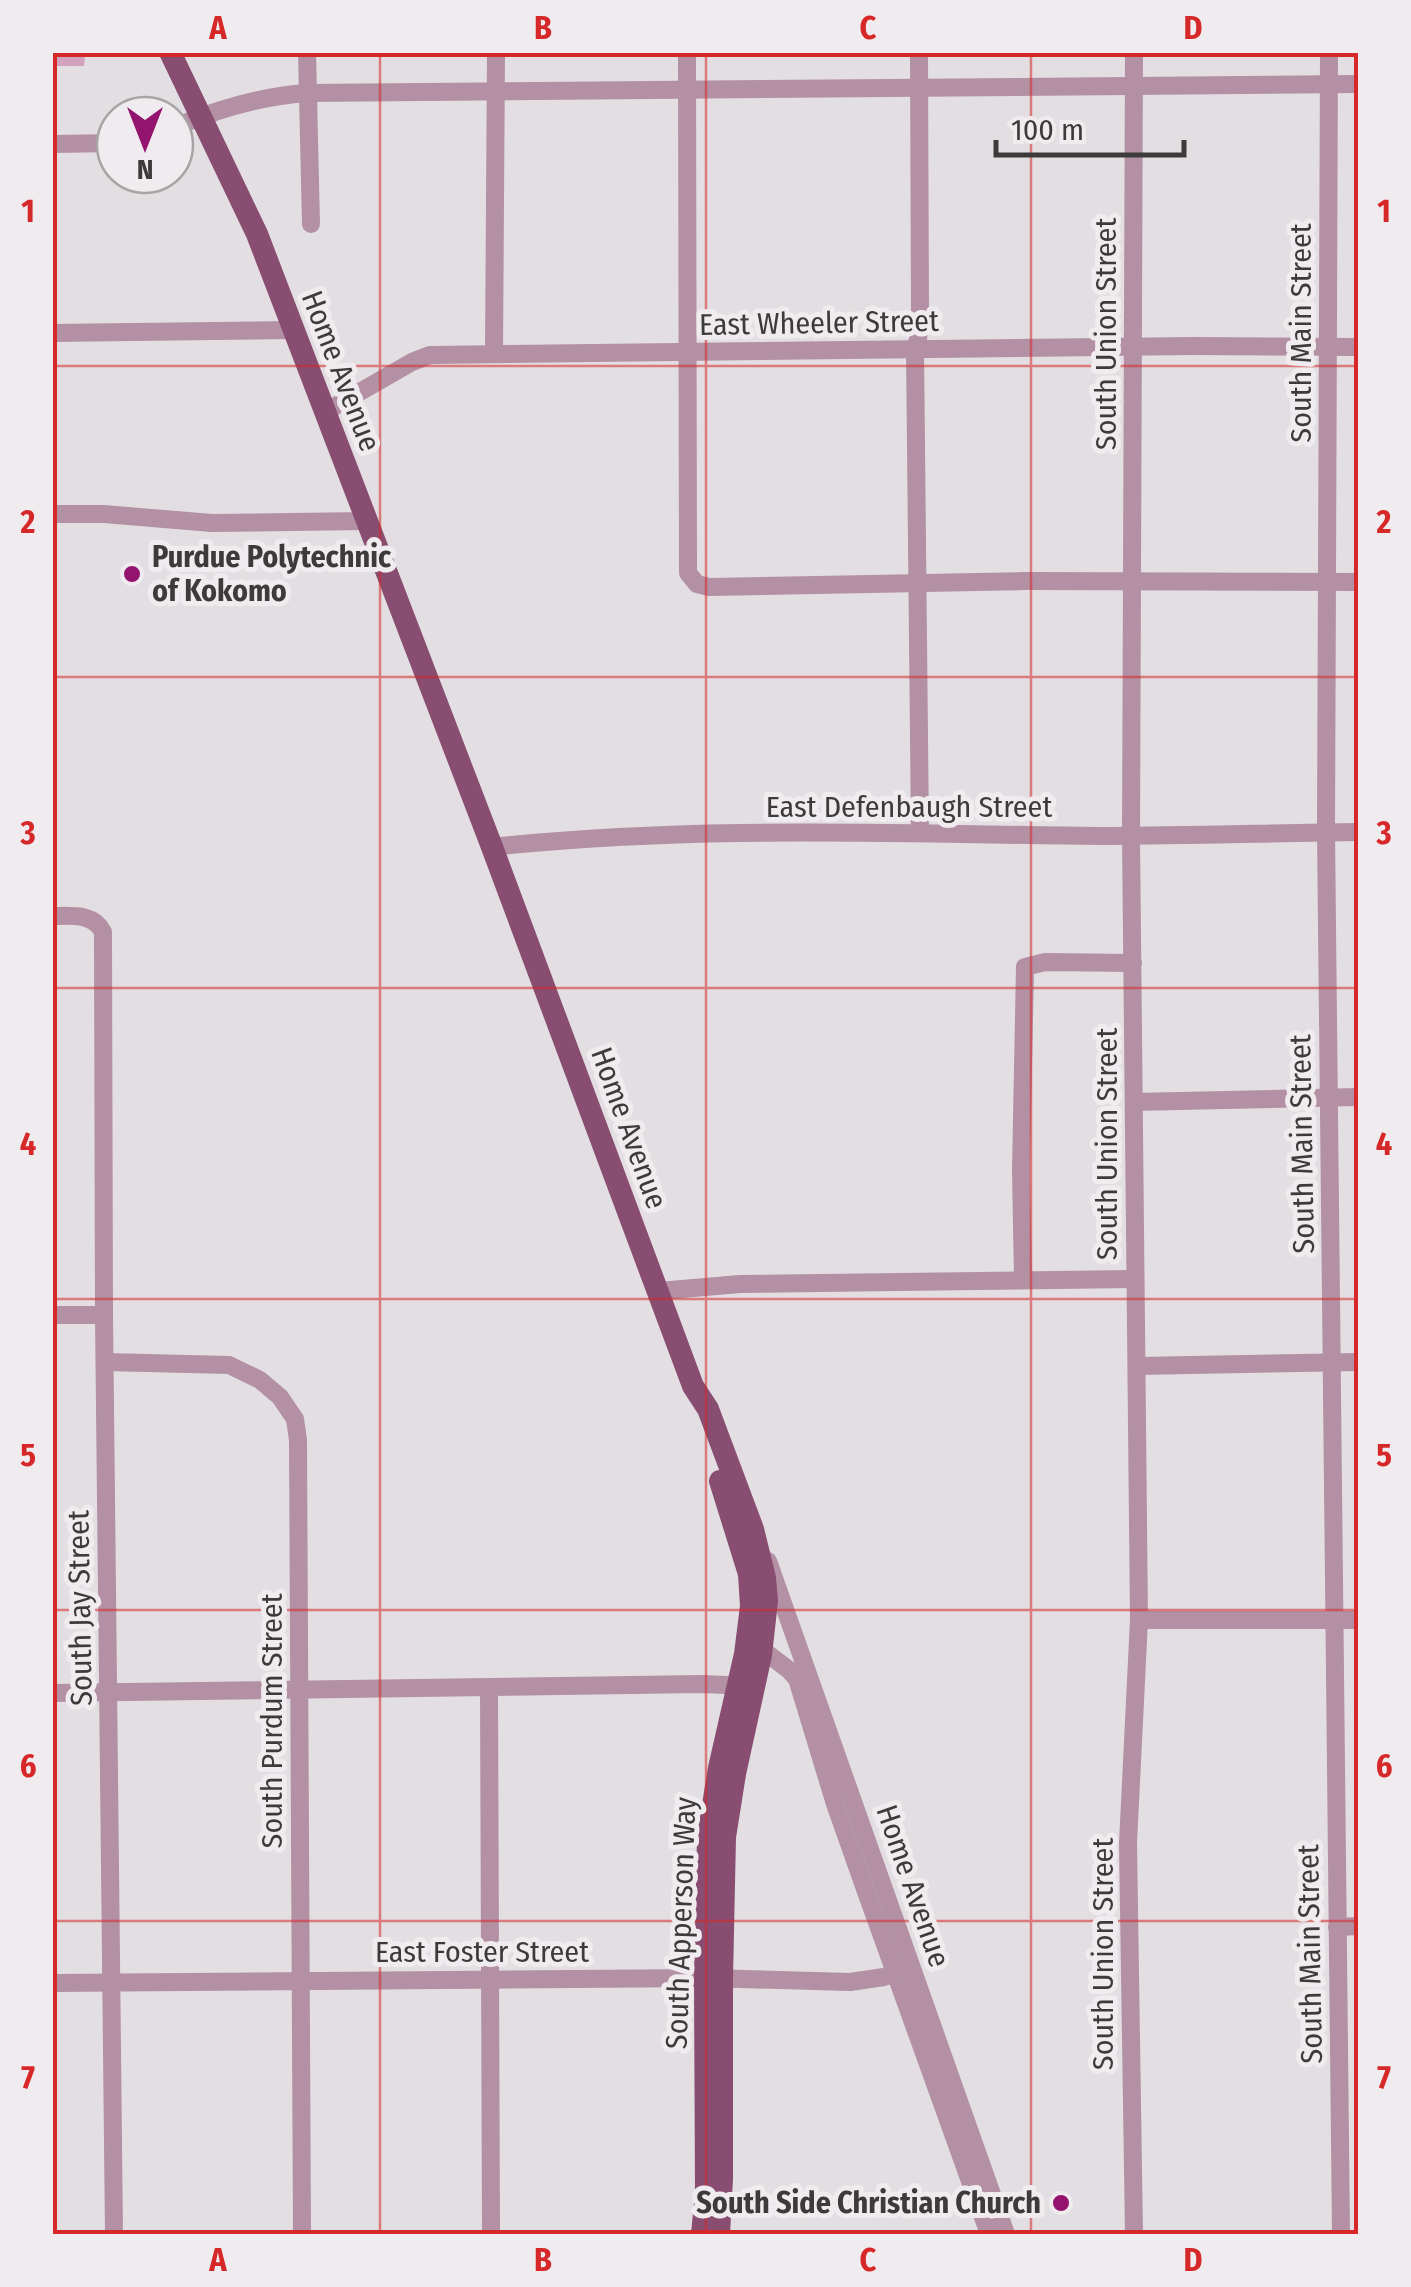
<svg xmlns="http://www.w3.org/2000/svg" width="1411" height="2287" font-family="'Fira Sans Condensed',sans-serif">
<style>
.green{fill:#d2a1bd}
.lines{fill:none;stroke-linecap:round;stroke-linejoin:round}
.minor{stroke:#b390a4;stroke-width:18}
.major{stroke:#884d71;stroke-width:22}
.grid{fill:none;stroke:#d62828;stroke-width:2.5;stroke-opacity:0.55}
.poi-dot{fill:#93136e;stroke:#f0ebee;stroke-width:4}
.labels{text-anchor:middle;dominant-baseline:central;stroke-width:10;stroke-linejoin:round;paint-order:stroke}
.street-label{font-size:30px;fill:#3c3a3b;stroke:#f0ebee}
.poi-label{font-size:30px;font-weight:bold;fill:#3c3a3b;stroke:#f0ebee;text-anchor:start}
.neatline{fill:none;stroke:#d62828;stroke-width:4}
.grid-label{font-size:32px;text-anchor:middle;font-weight:bold;fill:#d62828}
</style>
<rect width="100%" height="100%" fill="#e3dee1"/>
<path class="green" d="M133,52L135,55H85L84,66H53V53Z"/>
<g class="lines">
<g class="minor">
<path d="M307,52L311,224"/>
<path d="M687,52L688,573L697,584L709,587L1025,581L1358,582"/>
<path d="M919,52L920,315L918,340L915,349L920,833"/>
<path d="M1329,52L1326,832L1341,2234"/>
<path d="M175,127C218,109 260,96 307,93L1358,84"/>
<path d="M52,144L115,143"/>
<path d="M52,333L294,330"/>
<path d="M494,354L496,52"/>
<path d="M325,412L412,362L430,355L1193,346L1358,347"/>
<path d="M52,514H104L212,523L367,521"/>
<path d="M492,847C694,825 898,834 1100,836C1186,836 1272,833 1358,832"/>
<path d="M52,916C72,916 93,913 103,932L104,1315L114,2234"/>
<path d="M1134,1102L1358,1097"/>
<path d="M1023,1280L1021,1170L1025,967L1045,962L1133,963"/>
<path d="M659,1291L740,1284L1135,1279"/>
<path d="M52,1315H104"/>
<path d="M105,1362L229,1365L260,1380L280,1397L295,1419L298,1440L302,2234"/>
<path d="M1137,1366L1358,1362"/>
<path d="M768,1561L1006,2234"/>
<path d="M1139,1620H1358"/>
<path d="M756,1645L789,1670L797,1679L835,1804L865,1889L989,2234"/>
<path d="M489,1688L491,2234"/>
<path d="M52,1693L702,1684L750,1686"/>
<path d="M1337,1927L1358,1926"/>
<path d="M52,1983L705,1978L850,1982L884,1977L910,1968"/>
<path d="M1134,2234L1128,1843L1139,1620L1131,837L1134,52"/>
</g>
<g class="major">
<path d="M170,52L257,234L492,847L693,1386L708,1409L753,1529L765,1578L767,1601L761,1655L735,1774L725,1837L722,1978V2179L719,2234"/>
<path d="M702,2234L706,2193L705,1978L708,1836L719,1768L745,1654L751,1606L749,1574L720,1481"/>
</g>
</g>
<path class="grid" d="M380,52V2234M706,52V2234M1031,52V2234M52,366H1358M52,677H1358M52,988H1358M52,1299H1358M52,1610H1358M52,1921H1358"/>
<g class="poi-dot">
<circle cx="132" cy="574" r="10"/>
<circle cx="1061" cy="2203" r="10"/>
</g>
<g class="labels">
<g class="street-label">
<text transform="translate(819 323) rotate(-1)">East Wheeler Street</text>
<text transform="translate(1301 333) rotate(-90)">South Main Street</text>
<text transform="translate(1106 334) rotate(-90)">South Union Street</text>
<text transform="translate(341 371) rotate(69)">Home Avenue</text>
<text x="909" y="807">East Defenbaugh Street</text>
<text transform="translate(629 1128) rotate(70)">Home Avenue</text>
<text transform="translate(1107 1144) rotate(-90)">South Union Street</text>
<text transform="translate(1302 1144) rotate(-91)">South Main Street</text>
<text transform="translate(80 1608) rotate(-91)">South Jay Street</text>
<text transform="translate(272 1721) rotate(-90)">South Purdum Street</text>
<text transform="translate(913 1886) rotate(71)">Home Avenue</text>
<text transform="translate(681 1923) rotate(-88)">South Apperson Way</text>
<text x="482" y="1952">East Foster Street</text>
<text transform="translate(1103 1954) rotate(-90)">South Union Street</text>
<text transform="translate(1310 1954) rotate(-91)">South Main Street</text>
</g>
<g class="poi-label">
<text x="152" y="557">Purdue Polytechnic<tspan x="152" dy="34">of Kokomo</tspan></text>
<text x="1041" y="2203" text-anchor="end">South Side Christian Church</text>
</g>
</g>
<rect width="1411" height="2287" fill="none" stroke="#f0ebee" stroke-width="110"/>
<g transform="translate(145 145) rotate(180)"><circle r="48" fill="#f0ebee" stroke="#a8a4a6" stroke-width="2.5"/>
<path d="M0-8L18 38L0 25L-18 38Z" fill="#93136e"/>
<text y="-15" font-size="28" font-weight="bold" text-anchor="middle" fill="#3c3a3b">N</text>
</g>
<path d="M996 140v15h188v-15" fill="none" stroke="#3c3a3b" stroke-width="5"/>
<text x="1011" y="140" font-size="30" fill="#3c3a3b" stroke="#f0ebee" stroke-width="8" paint-order="stroke">100 m</text>
<rect x="55" y="55" width="1301" height="2177" class="neatline"/>
<g class="grid-label">
<text x="218" y="39">A</text>
<text x="543" y="39">B</text>
<text x="868" y="39">C</text>
<text x="1193" y="39">D</text>
<text x="28" y="222">1</text>
<text x="1384" y="222">1</text>
<text x="28" y="533">2</text>
<text x="1384" y="533">2</text>
<text x="28" y="844">3</text>
<text x="1384" y="844">3</text>
<text x="28" y="1155">4</text>
<text x="1384" y="1155">4</text>
<text x="28" y="1466">5</text>
<text x="1384" y="1466">5</text>
<text x="28" y="1777">6</text>
<text x="1384" y="1777">6</text>
<text x="28" y="2088">7</text>
<text x="1384" y="2088">7</text>
<text x="218" y="2271">A</text>
<text x="543" y="2271">B</text>
<text x="868" y="2271">C</text>
<text x="1193" y="2271">D</text>
</g>
</svg>
